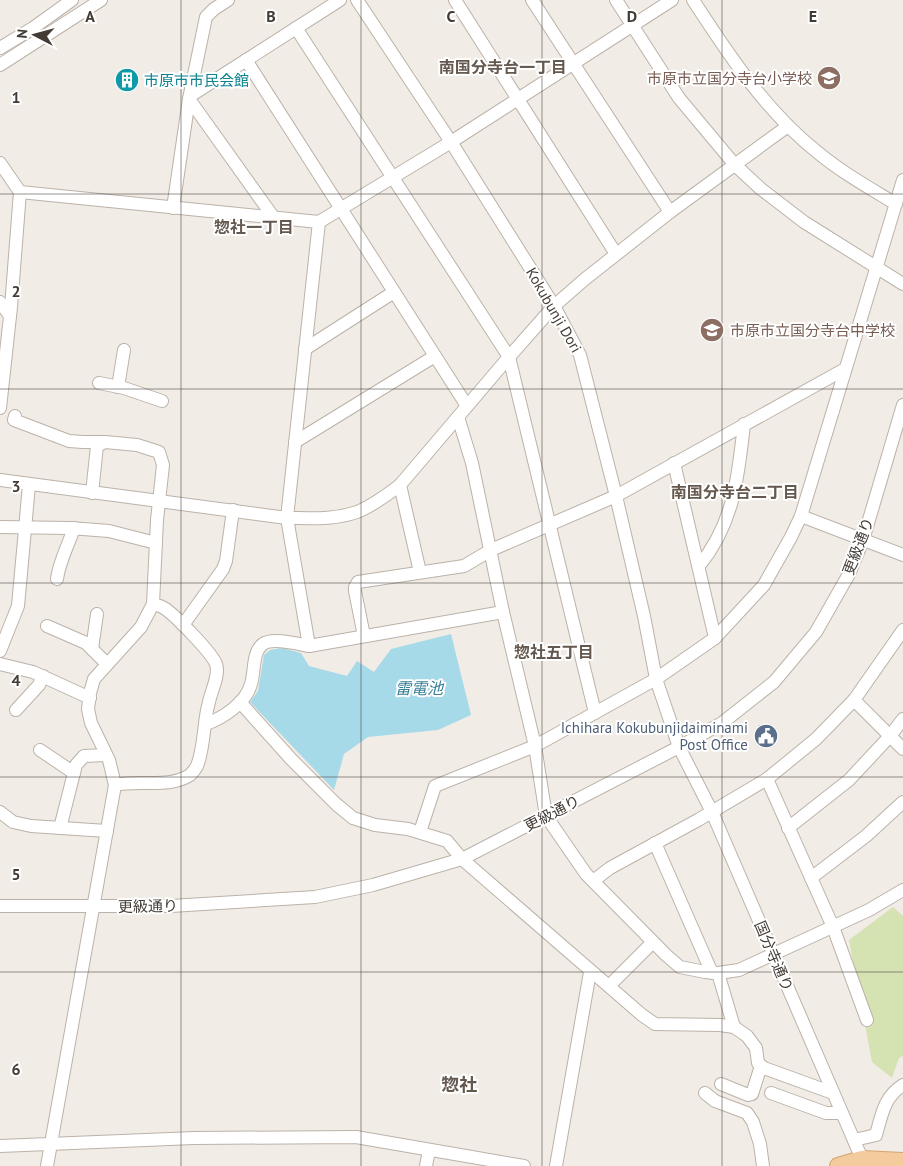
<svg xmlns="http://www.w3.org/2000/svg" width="903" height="1166" font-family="'PT Sans','Noto Sans JP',sans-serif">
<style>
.green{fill:#d5e2b2}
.water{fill:#a7dae9}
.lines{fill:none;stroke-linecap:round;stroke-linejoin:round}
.minor-casing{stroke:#bcb2a9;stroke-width:14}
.major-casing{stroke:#d7a46d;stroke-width:18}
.minor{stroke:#fff;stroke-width:12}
.major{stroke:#f4cb9c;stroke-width:16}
.grid{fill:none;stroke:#433b36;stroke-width:1;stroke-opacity:0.55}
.labels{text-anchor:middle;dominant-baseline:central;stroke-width:4;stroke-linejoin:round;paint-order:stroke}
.education-label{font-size:15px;fill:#785e54;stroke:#fff;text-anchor:end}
.culture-label{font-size:15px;fill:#0d838f;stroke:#fff;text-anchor:start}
.street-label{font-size:15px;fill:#433b36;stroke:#fff}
.service-label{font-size:15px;fill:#4e5e75;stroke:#fff;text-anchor:end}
.neighbourhood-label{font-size:16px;font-weight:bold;fill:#65584e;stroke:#fff}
.water-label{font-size:16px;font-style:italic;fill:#367f95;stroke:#fff}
.quarter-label{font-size:18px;font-weight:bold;fill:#65584e;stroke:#fff}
.grid-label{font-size:16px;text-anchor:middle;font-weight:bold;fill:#433b36;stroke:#fff;stroke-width:4;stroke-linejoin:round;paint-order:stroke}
</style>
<rect width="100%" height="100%" fill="#f1ece6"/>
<path class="green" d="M893,907L903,916V1056L899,1058L892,1078L872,1062L849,940Z"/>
<path class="water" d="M451,634L471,715L438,730L368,737L344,754L334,790L250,702L258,691L264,655L270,650L282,648L301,653L309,666L347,676L357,661L374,672L391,649Z"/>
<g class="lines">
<g class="minor-casing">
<g id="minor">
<path d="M357,0L451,142L554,306L580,355L616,496L644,616L656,679L679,747L712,812L865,1166"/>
<path d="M455,0L616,254"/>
<path d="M532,0L670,212"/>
<path d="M616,0L679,98L735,165L761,189L804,222L903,284"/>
<path d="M693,0C728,54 765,110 816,151C841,172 868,187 896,204"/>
<path d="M296,28L509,357L595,713"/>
<path d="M0,48L33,28L72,0"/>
<path d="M246,60L467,406"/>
<path d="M0,65L101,0"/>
<path d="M190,96L340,0"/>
<path d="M189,99L274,218"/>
<path d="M0,163L20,192L11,307L0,408"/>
<path d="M20,192L319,222L451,142L672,0"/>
<path d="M173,208L189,99L206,17L214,9L228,0"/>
<path d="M319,222L287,518L309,646L503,612"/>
<path d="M0,302L10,316"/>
<path d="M305,349L394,292"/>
<path d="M99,383L124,388L162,401"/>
<path d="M118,387L124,350"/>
<path d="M15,416L14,420L69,441L83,442H105L137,445L159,452L163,465L157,520L153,604L141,627L94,679L90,693L88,709L91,723L109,760L115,785L47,1166"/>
<path d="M458,417L472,463L503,612L535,746L546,816L586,874L666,955L680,967L705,972L718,973L739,970L869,910L903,890"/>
<path d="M295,442L435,356"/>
<path d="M674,463L715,638"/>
<path d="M0,480L287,518C310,518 334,520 357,512C372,506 387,495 400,485L509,357L554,306L585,279L670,212L788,126"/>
<path d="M400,485L420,572"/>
<path d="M92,493L97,446L105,442"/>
<path d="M801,516L903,555"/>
<path d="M0,527L70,528L109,531L156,543"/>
<path d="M699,566C734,523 738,478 744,424"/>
<path d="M57,579C59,562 68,546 74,528"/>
<path d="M183,625L223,569L226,561L233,510"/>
<path d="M47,626L86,643L107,664"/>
<path d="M364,636L355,591V587L358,582L464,566L491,550L616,496L845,369"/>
<path d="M92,649L97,614"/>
<path d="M0,651L18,606L29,485"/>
<path d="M0,664L33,672L90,698"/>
<path d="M854,700L903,749"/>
<path d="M240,702L291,759L336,804L353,818L375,825L408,829L447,841L462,859L642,1015L655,1024L720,1025L734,1027L747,1036L756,1048L758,1063L764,1068L833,1093"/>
<path d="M16,710L39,685L43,676"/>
<path d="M206,724C223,718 246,703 251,684C255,672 252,652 263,644C272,637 298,644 309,646"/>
<path d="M40,750L74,773"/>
<path d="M767,779L833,927L867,1020"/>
<path d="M115,785C139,779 168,789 190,775C193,772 195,770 197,766C205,746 203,722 209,702C211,691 220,675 216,664C212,653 175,615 164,608C161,606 157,605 153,604"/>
<path d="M0,812L13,822L31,826L107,831"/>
<path d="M60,828L76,765L84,756L106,755"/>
<path d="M788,828L849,780L890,736L903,719"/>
<path d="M420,832L435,786L535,746L656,679L715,638L764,585L791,537L801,516L903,180"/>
<path d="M655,843L712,973"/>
<path d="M811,878L866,836L903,802"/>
<path d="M593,881L610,868L698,820L767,779L816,739L854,700L903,630"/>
<path d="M0,906H171L315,897L373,885L462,859L679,747L722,723L774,682L816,632L849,574L863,540L903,405"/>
<path d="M718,973L734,1027"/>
<path d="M609,986L653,942"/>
<path d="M721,1084L748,1095L752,1094L761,1066"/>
<path d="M705,1093L715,1101L747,1113L753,1122L760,1144L763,1166"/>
<path d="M771,1093L826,1113H841"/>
<path d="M854,1140L876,1135C882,1114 884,1097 903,1085"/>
<path d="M0,1146L194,1138L356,1137L524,1166"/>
<path d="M426,1166L429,1150"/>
<path d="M556,1166L590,972"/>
</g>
</g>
<g class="major-casing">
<path id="major" d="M838,1166L862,1159L903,1161"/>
</g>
<use href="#minor" class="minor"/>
<use href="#major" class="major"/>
</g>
<path class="grid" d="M181,0V1166M361,0V1166M542,0V1166M722,0V1166M0,194H903M0,389H903M0,583H903M0,777H903M0,972H903"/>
<defs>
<g id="school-disc" transform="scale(1.25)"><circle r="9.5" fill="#8d6e63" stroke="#fff"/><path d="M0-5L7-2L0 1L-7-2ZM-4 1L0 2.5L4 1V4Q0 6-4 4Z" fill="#fff"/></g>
<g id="building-disc" transform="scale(1.25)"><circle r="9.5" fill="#0f9aa8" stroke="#fff"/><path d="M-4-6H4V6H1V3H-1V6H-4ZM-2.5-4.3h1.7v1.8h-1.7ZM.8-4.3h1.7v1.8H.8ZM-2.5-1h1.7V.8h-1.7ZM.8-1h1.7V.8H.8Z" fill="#fff"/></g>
<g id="civic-disc" transform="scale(1.25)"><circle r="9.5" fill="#5c6f8a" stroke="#fff"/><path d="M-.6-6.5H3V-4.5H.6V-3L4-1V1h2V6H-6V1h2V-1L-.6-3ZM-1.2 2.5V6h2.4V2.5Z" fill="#fff"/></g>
</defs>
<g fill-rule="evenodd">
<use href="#school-disc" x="829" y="78"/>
<use href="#building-disc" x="127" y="80"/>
<use href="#school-disc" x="712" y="330"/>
<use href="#civic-disc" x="766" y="736"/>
</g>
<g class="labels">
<g class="education-label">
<text x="812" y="78">市原市立国分寺台小学校</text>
<text x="730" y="330" text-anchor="start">市原市立国分寺台中学校</text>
</g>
<g class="culture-label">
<text x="144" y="80">市原市市民会館</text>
</g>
<g class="street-label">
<text transform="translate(554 310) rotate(60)">Kokubunji Dori</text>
<text transform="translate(858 546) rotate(-69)">更級通り</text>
<text transform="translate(552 813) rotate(-27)">更級通り</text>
<text transform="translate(148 906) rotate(-1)">更級通り</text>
<text transform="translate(774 956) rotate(67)">国分寺通り</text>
</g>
<g class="service-label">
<text x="748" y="727">Ichihara Kokubunjidaiminami<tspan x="748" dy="17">Post Office</tspan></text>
</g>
<g class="neighbourhood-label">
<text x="503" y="67">南国分寺台一丁目</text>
<text x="254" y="227">惣社一丁目</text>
<text x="735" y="492">南国分寺台二丁目</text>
<text x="554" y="652">惣社五丁目</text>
</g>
<g class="water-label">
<text x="419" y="688">雷電池</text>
</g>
<g class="quarter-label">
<text x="459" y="1084">惣社</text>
</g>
</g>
<g class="grid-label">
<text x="90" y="22">A</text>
<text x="271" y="22">B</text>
<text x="451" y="22">C</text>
<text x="632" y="22">D</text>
<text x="813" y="22">E</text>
<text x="16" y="103">1</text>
<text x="16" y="297">2</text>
<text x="16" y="492">3</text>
<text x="16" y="686">4</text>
<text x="16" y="880">5</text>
<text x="16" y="1075">6</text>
</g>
<g transform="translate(35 35) rotate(276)" stroke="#ffffff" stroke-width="4" paint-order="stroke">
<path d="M0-4L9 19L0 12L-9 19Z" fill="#433b36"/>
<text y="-8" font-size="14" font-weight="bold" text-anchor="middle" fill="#433b36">N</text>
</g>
</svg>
